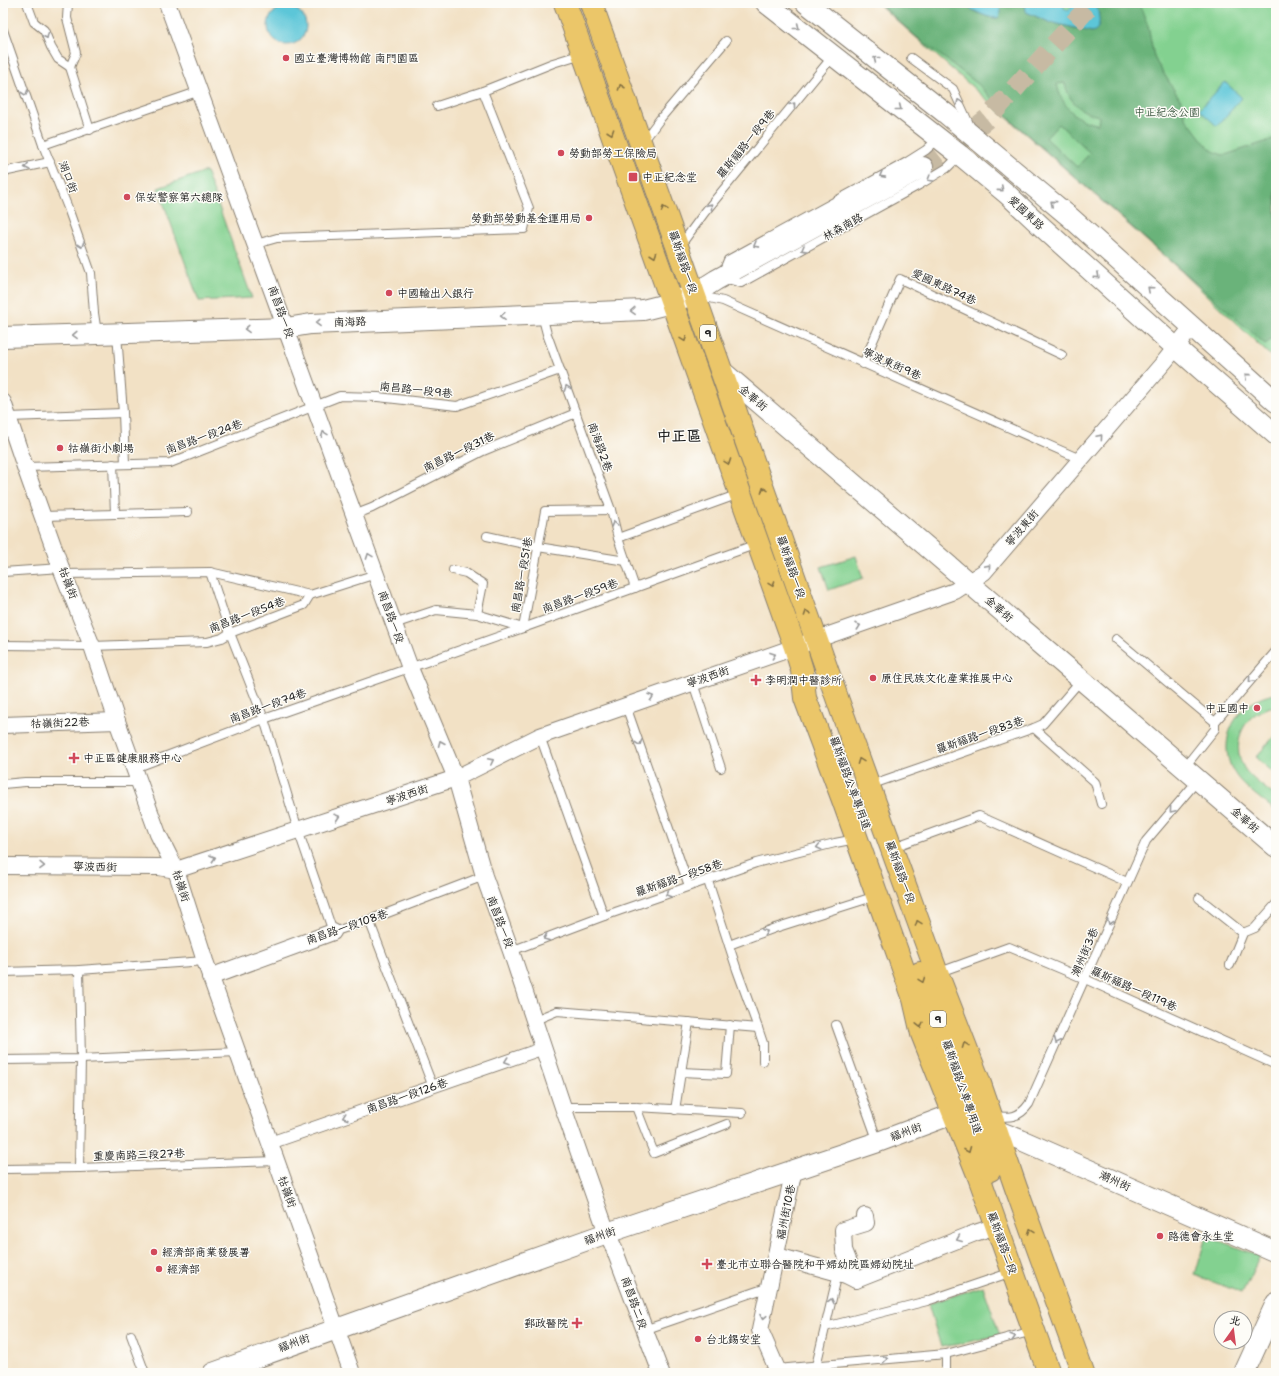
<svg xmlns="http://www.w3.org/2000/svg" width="1279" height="1376" font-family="'Shantell Sans','LXGW WenKai TC',sans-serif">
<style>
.green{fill:#83d190;stroke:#507656}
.forest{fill:#6ab37a;stroke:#43684b;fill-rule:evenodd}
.water{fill:#5cc6d8;stroke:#3c717a}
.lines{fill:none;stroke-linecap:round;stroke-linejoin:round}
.tertiary-tunnel{stroke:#c7baa3;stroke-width:20;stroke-dasharray:20 10;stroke-linecap:butt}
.service-casing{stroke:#877e70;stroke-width:10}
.pedestrian-casing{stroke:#877e70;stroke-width:14}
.minor-casing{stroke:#877e70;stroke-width:18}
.tertiary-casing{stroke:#877e70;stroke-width:22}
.primary-casing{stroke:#877e70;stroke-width:24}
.service{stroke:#fff;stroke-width:8}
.pedestrian{stroke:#fff;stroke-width:12}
.minor{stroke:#fff;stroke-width:16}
.tertiary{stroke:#fff;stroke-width:20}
.primary{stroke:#ebc669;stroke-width:22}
.oneway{stroke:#999}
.oneway2{stroke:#847142}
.poi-dot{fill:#d1495b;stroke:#fdfcf7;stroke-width:1.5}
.labels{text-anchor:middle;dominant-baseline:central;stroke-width:3;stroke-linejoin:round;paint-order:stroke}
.shield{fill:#fdfcf7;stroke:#605f5e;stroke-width:1}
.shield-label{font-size:10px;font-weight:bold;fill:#1c1c1c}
.poi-label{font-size:11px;fill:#1c1c1c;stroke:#fdfcf7;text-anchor:start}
.park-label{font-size:11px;fill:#405b45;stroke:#fdfcf7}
.street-label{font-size:11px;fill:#1c1c1c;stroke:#fdfcf7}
.district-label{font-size:15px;font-weight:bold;fill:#1c1c1c;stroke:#fdfcf7}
</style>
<rect width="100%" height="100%" fill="#fdfcf7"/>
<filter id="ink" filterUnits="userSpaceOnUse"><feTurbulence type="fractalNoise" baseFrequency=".025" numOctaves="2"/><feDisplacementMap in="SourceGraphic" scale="8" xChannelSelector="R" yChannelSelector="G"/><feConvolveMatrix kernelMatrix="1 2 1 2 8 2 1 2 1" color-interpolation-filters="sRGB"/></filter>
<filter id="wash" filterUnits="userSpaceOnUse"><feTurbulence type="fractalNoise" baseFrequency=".012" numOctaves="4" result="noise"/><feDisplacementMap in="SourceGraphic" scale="16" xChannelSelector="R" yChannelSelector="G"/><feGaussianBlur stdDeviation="0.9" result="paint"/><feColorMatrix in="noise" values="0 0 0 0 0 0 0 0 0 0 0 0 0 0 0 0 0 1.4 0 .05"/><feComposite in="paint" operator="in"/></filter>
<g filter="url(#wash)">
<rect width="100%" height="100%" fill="#f2e1c5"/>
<g class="green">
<path d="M877,3H1276V361L1181,271Z"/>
<path d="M206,171L252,298L199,301L158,188Z"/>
<path d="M856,556L863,578L829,590L821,567Z"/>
<path d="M1276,694V706C1246,710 1229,741 1244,768C1250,778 1267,789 1276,797V811C1265,802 1245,788 1237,777C1212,743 1237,699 1276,694Z"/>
<path d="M1276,734V775L1256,757Z"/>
<path d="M1206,1236L1260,1256L1242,1293L1195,1275Z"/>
<path d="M983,1286L1000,1335L954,1345L941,1347L928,1304Z"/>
</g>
<path class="forest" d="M876,3H956C970,6 983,19 998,18L1000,7L997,3H1025L1026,12L1049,22L1092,32L1099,15L1096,3H1139L1148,26L1154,57L1157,63L1185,107L1184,114L1186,119C1197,131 1208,154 1225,155L1268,141L1276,137V332L1266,345L1014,123L978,84L914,35L884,8ZM1065,83C1068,101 1081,113 1099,116L1098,124C1076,122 1061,105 1057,84ZM1059,124L1090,153L1077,167L1046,138Z"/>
<g class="water">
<path d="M956,3H997L1001,8V13L998,18C983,19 970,6 956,3Z"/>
<path d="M1025,3H1066L1063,7L1068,11L1072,6L1069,3H1096C1098,12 1104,29 1092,32L1049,22L1026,12Z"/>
<circle cx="287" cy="26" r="19"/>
<path d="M1225,82L1242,98L1217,126L1199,110Z"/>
</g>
</g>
<g filter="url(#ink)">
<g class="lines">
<path class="tertiary-tunnel" d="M923,167L936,159L988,118L1092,3"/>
<g class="service-casing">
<g id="service">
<path d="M27,3L34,22L44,30L51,47L58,59L70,67"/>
<path d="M68,3L67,18L76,53L70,67L90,130"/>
<path d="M3,30L43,145L68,208L91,273L94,313L97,333"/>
<path d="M911,58L953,89L970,126"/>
<path d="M437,106L483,91"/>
<path d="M938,139L926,150L907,162L728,260L721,277L741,283L919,185L947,168L960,155"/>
<path d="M642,143L660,119L726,41"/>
<path d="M43,145L200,91"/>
<path d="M3,172L50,162"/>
<path d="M256,244L277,238L524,229L529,208L483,91L553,63L582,54"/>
<path d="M680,246L705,212L833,56"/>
<path d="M697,295L723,301L1080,459"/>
<path d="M542,315L547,334L611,510L618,538L635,588"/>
<path d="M117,334L123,413L125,464"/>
<path d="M863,364L900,279L1062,355"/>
<path d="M9,417L123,413"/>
<path d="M113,464L115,513"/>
<path d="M25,467L170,463L340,396L378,397L457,406L560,370"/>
<path d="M354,515L372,508L483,451L576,413"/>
<path d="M43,516L188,512"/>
<path d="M487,536L538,547L626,561"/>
<path d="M618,538L739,494"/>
<path d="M453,570L466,573L483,584L477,614"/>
<path d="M3,572L61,568"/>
<path d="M210,572L230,633L264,719L298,830L333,932L369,920L484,876"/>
<path d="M64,574L210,572L310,595"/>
<path d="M394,624L436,610L477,614L523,628L545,511L611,510"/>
<path d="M1116,639L1215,722"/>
<path d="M3,645L92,646L207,642L222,638L230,633L304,605L310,595L376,574"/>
<path d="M693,683L721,768"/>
<path d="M626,706L689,886"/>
<path d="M1034,728L1095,782L1101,804"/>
<path d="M540,736L604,916"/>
<path d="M135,768L264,719L523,628L757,544"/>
<path d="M1184,768L1215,729V722L1276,651"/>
<path d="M3,784L25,782H140"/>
<path d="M870,785L1034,728L1043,724L1081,680"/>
<path d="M891,848L979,816L1127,882"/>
<path d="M708,881L737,970L758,1028L763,1043V1061"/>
<path d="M1199,898L1243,933"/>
<path d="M369,920L433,1087"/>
<path d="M729,945L775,928L876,896"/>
<path d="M511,951L604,916L756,863L835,843L856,839"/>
<path d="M1230,965L1243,933L1255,928L1276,904"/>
<path d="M79,970L81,1059L79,1168"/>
<path d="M3,972L79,970L205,961"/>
<path d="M937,973L1009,947L1085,979L1276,1065"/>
<path d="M535,1020L557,1011L758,1028"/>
<path d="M836,1025L878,1142"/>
<path d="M3,1060L81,1059L237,1052"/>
<path d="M681,1072L726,1074L730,1025"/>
<path d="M563,1107H636L742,1113"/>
<path d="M636,1107L654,1153L727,1124"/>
<path d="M675,1110L689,1022"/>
<path d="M993,1116C1010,1118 1019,1118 1029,1104L1146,841L1198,780"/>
<path d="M3,1169L79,1168L276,1161"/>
<path d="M825,1327L927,1301L1012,1272"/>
<path d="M644,1330L769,1287"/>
<path d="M131,1335L145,1373"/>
<path d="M946,1354V1373"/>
<path d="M816,1366L838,1273"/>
<path d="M767,1373L777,1369L946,1354L1033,1331"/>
</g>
</g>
<g class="pedestrian-casing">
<path id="pedestrian" d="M270,1143L544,1048"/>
</g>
<g class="minor-casing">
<g id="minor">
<path d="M167,3L410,668L456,778L484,876L511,951L563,1107L607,1233L613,1246L661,1373"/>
<path d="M3,402L25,467L61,568L92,646L117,721L158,834L176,870L205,961L352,1373"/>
<path d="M3,725L117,721"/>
<path d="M3,866L159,867L176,870L456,778L540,736L955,591L984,572L1165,361L1192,327"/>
<path d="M210,977L333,932"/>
<path d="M777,1256L846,1275L856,1280L975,1233L996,1226"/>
<path d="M856,1280L844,1250L843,1230L866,1223L865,1216"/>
<path d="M777,1369L760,1330L794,1169"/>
</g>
</g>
<g class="tertiary-casing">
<g id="tertiary">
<path d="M766,3L960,155L1007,194L1041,226L1164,337L1276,435"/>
<path d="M806,3L945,113L1071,218L1276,402"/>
<path d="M3,337L286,328L311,324L643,310L671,303L694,294L716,280L923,167"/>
<path d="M722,371L969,583L1276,847"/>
<path d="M985,1126L1021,1140L1276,1252"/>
<path d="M213,1373L607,1233L878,1142L953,1114L970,1115"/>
<path d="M1244,1373L1276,1303"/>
</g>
</g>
<g class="primary-casing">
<g id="primary">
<path d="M565,3L795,647L802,670L805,698L843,800L914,999L922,1034L979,1177L1049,1373"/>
<path d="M591,3L842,712L937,973L979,1081L1016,1188L1083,1373"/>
<path d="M920,973L958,1072L990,1170"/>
</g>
</g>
<use href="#service" class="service"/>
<use href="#pedestrian" class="pedestrian"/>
<use href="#minor" class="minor"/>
<use href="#tertiary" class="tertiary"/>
<use href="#primary" class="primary"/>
</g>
<defs><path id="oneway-chevron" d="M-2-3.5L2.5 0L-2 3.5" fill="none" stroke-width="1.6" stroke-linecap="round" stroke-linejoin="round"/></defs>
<g class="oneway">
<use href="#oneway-chevron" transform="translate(797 27) rotate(38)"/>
<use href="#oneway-chevron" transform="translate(46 36) rotate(65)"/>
<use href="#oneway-chevron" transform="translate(876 59) rotate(-142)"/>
<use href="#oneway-chevron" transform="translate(25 93) rotate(71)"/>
<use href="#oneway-chevron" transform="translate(959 102) rotate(-114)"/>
<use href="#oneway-chevron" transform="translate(793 105) rotate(-51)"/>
<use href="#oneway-chevron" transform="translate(899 108) rotate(38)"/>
<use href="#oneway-chevron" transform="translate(27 167) rotate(168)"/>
<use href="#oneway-chevron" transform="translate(882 175) rotate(151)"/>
<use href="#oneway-chevron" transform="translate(930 179) rotate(149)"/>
<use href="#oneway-chevron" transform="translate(1001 189) rotate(40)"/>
<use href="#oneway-chevron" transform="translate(1053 203) rotate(-140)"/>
<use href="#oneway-chevron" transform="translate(710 206) rotate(-51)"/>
<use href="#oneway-chevron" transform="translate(81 245) rotate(71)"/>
<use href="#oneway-chevron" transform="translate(756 245) rotate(151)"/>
<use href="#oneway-chevron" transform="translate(804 249) rotate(151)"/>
<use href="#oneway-chevron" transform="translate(1097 276) rotate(42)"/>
<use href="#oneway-chevron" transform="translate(1150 289) rotate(-138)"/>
<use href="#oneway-chevron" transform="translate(633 311) rotate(177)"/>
<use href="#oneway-chevron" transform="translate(503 316) rotate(178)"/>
<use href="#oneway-chevron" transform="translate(318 323) rotate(178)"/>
<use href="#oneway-chevron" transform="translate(247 329) rotate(178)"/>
<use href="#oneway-chevron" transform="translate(75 335) rotate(178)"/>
<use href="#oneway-chevron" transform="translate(1247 376) rotate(-139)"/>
<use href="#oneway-chevron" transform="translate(567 388) rotate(-110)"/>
<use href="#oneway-chevron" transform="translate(324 434) rotate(-111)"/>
<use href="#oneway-chevron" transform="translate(1100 437) rotate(-49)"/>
<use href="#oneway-chevron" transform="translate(614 524) rotate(-105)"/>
<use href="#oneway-chevron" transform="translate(369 556) rotate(-110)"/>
<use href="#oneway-chevron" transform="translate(988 567) rotate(-49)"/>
<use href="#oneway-chevron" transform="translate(858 626) rotate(-19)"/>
<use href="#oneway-chevron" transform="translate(773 655) rotate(-20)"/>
<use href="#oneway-chevron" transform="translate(1251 680) rotate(131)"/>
<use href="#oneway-chevron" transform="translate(651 697) rotate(-19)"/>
<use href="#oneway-chevron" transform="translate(441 743) rotate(-113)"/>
<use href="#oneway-chevron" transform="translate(639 743) rotate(71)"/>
<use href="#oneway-chevron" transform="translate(491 761) rotate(-27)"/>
<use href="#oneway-chevron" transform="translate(1172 810) rotate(130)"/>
<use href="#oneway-chevron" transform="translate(337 817) rotate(-18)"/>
<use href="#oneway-chevron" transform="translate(819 847) rotate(166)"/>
<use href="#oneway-chevron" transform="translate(213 858) rotate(-18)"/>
<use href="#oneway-chevron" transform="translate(42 866) rotate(1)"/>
<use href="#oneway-chevron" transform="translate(668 894) rotate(161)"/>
<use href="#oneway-chevron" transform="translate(1110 922) rotate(113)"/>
<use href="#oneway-chevron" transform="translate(765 932) rotate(-20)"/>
<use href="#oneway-chevron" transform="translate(546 938) rotate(159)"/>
<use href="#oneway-chevron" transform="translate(1057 1041) rotate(114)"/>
<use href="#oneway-chevron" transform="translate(507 1061) rotate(161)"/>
<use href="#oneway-chevron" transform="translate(345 1117) rotate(161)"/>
<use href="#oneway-chevron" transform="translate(959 1239) rotate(158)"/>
<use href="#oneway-chevron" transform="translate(831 1301) rotate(-77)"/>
<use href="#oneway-chevron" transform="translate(763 1317) rotate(101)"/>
<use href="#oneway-chevron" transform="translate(1013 1337) rotate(-16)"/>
<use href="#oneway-chevron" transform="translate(885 1359) rotate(-5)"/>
</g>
<g class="oneway2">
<use href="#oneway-chevron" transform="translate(621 87) rotate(-109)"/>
<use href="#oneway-chevron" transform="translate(611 132) rotate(71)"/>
<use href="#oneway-chevron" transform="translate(664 209) rotate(-110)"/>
<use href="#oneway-chevron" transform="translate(654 255) rotate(71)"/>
<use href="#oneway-chevron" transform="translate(684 339) rotate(70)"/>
<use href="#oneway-chevron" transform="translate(728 462) rotate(70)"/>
<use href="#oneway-chevron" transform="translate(764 490) rotate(-110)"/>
<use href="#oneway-chevron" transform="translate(772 584) rotate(70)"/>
<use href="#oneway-chevron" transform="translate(807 613) rotate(-109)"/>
<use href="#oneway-chevron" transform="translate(860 761) rotate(-111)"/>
<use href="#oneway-chevron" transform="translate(918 923) rotate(-110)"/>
<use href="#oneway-chevron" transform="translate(922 980) rotate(70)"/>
<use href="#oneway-chevron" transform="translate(920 1025) rotate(77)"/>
<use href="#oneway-chevron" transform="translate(965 1045) rotate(-111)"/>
<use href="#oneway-chevron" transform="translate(968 1150) rotate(68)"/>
<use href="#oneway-chevron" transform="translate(1031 1231) rotate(-110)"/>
</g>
</g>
<g class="poi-dot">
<circle cx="286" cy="58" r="4"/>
<circle cx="561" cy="153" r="4"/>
<rect x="628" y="172" width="10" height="10" rx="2"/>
<circle cx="127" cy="197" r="4"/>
<circle cx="589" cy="218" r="4"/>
<circle cx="389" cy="293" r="4"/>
<circle cx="60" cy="448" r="4"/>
<circle cx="873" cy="678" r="4"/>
<path d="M754 674h4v4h4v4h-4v4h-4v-4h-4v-4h4z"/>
<circle cx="1257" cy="708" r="4"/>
<path d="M72 752h4v4h4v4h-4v4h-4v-4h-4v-4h4z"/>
<circle cx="1160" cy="1236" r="4"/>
<circle cx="154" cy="1252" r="4"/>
<path d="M705 1258h4v4h4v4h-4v4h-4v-4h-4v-4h4z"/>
<circle cx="159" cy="1269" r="4"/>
<path d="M575 1317h4v4h4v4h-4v4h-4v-4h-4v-4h4z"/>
<circle cx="698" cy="1339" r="4"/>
</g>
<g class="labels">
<g class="shield">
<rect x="700" y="325" width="16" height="16" rx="3"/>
<rect x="930" y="1011" width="16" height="16" rx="3"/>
</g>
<g class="shield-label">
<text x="708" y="333">9</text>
<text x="938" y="1019">9</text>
</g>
<g class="poi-label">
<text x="294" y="58">國立臺灣博物館 南門園區</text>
<text x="569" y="153">勞動部勞工保險局</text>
<text x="642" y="177">中正紀念堂</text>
<text x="135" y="197">保安警察第六總隊</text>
<text x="581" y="218" text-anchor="end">勞動部勞動基金運用局</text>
<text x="397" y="293">中國輸出入銀行</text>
<text x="68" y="448">牯嶺街小劇場</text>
<text x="881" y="678">原住民族文化產業推展中心</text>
<text x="765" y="680">李明潤中醫診所</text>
<text x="1249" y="708" text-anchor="end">中正國中</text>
<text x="83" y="758">中正區健康服務中心</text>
<text x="1168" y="1236">路德會永生堂</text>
<text x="162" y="1252">經濟部商業發展署</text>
<text x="716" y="1264">臺北市立聯合醫院和平婦幼院區婦幼院址</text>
<text x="167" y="1269">經濟部</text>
<text x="568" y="1323" text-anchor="end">郵政醫院</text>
<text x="706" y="1339">台北錫安堂</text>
</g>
<g class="park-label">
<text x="1167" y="112">中正紀念公園</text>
</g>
<g class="street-label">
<text transform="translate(746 144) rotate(-51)">羅斯福路一段9巷</text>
<text transform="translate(68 177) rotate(69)">湖口街</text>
<text transform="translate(1026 213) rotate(43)">愛國東路</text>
<text transform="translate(843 227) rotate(-29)">林森南路</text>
<text transform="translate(683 262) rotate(71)">羅斯福路一段</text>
<text transform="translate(944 287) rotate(25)">愛國東路74巷</text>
<text transform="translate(281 312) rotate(70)">南昌路一段</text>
<text transform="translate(350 322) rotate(-2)">南海路</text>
<text transform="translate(892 364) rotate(24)">寧波東街9巷</text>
<text transform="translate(416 390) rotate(6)">南昌路一段9巷</text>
<text transform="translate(753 398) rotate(40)">金華街</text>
<text transform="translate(204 437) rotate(-20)">南昌路一段24巷</text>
<text transform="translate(600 447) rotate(70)">南海路2巷</text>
<text transform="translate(459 452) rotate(-26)">南昌路一段31巷</text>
<text transform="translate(1022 528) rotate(-49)">寧波東街</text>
<text transform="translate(791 567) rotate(71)">羅斯福路一段</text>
<text transform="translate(522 575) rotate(-80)">南昌路一段51巷</text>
<text transform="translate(68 583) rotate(69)">牯嶺街</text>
<text transform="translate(580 596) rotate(-20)">南昌路一段59巷</text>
<text transform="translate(999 609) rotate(41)">金華街</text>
<text transform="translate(247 615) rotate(-21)">南昌路一段54巷</text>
<text transform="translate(391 617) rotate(70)">南昌路一段</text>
<text transform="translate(708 677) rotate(-19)">寧波西街</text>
<text transform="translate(268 706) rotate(-20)">南昌路一段74巷</text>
<text transform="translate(60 723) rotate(-2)">牯嶺街22巷</text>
<text transform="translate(980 735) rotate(-19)">羅斯福路一段83巷</text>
<text transform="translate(850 783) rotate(70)">羅斯福路公車專用道</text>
<text transform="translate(407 795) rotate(-18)">寧波西街</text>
<text transform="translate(1245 820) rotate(41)">金華街</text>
<text transform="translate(95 867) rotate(1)">寧波西街</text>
<text transform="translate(900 872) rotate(70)">羅斯福路一段</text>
<text transform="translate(679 878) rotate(-19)">羅斯福路一段58巷</text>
<text transform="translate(181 886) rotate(72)">牯嶺街</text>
<text transform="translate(500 922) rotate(69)">南昌路一段</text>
<text transform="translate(347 927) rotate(-19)">南昌路一段108巷</text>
<text transform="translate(1085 952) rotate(-67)">潮州街3巷</text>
<text transform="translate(1134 989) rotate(24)">羅斯福路一段119巷</text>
<text transform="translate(962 1087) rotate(71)">羅斯福路公車專用道</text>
<text transform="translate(407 1096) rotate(-19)">南昌路一段126巷</text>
<text transform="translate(906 1132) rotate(-20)">福州街</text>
<text transform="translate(139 1155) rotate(-2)">重慶南路三段27巷</text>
<text transform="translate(1115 1181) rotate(24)">潮州街</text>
<text transform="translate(287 1192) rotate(70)">牯嶺街</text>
<text transform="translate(786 1212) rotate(-79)">福州街10巷</text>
<text transform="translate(600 1236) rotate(-19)">福州街</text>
<text transform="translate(1002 1243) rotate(70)">羅斯福路二段</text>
<text transform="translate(634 1303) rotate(70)">南昌路二段</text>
<text transform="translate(294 1343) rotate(-20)">福州街</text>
</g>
<g class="district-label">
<text x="679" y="436">中正區</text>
</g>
</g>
<rect width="1279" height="1376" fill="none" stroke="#fdfcf7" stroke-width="16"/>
<g transform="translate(1233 1330) rotate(14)"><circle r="19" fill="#fdfcf7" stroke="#a3a29f"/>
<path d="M0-3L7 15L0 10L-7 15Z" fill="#d1495b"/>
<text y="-6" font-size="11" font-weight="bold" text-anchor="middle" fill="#1c1c1c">北</text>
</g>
</svg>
